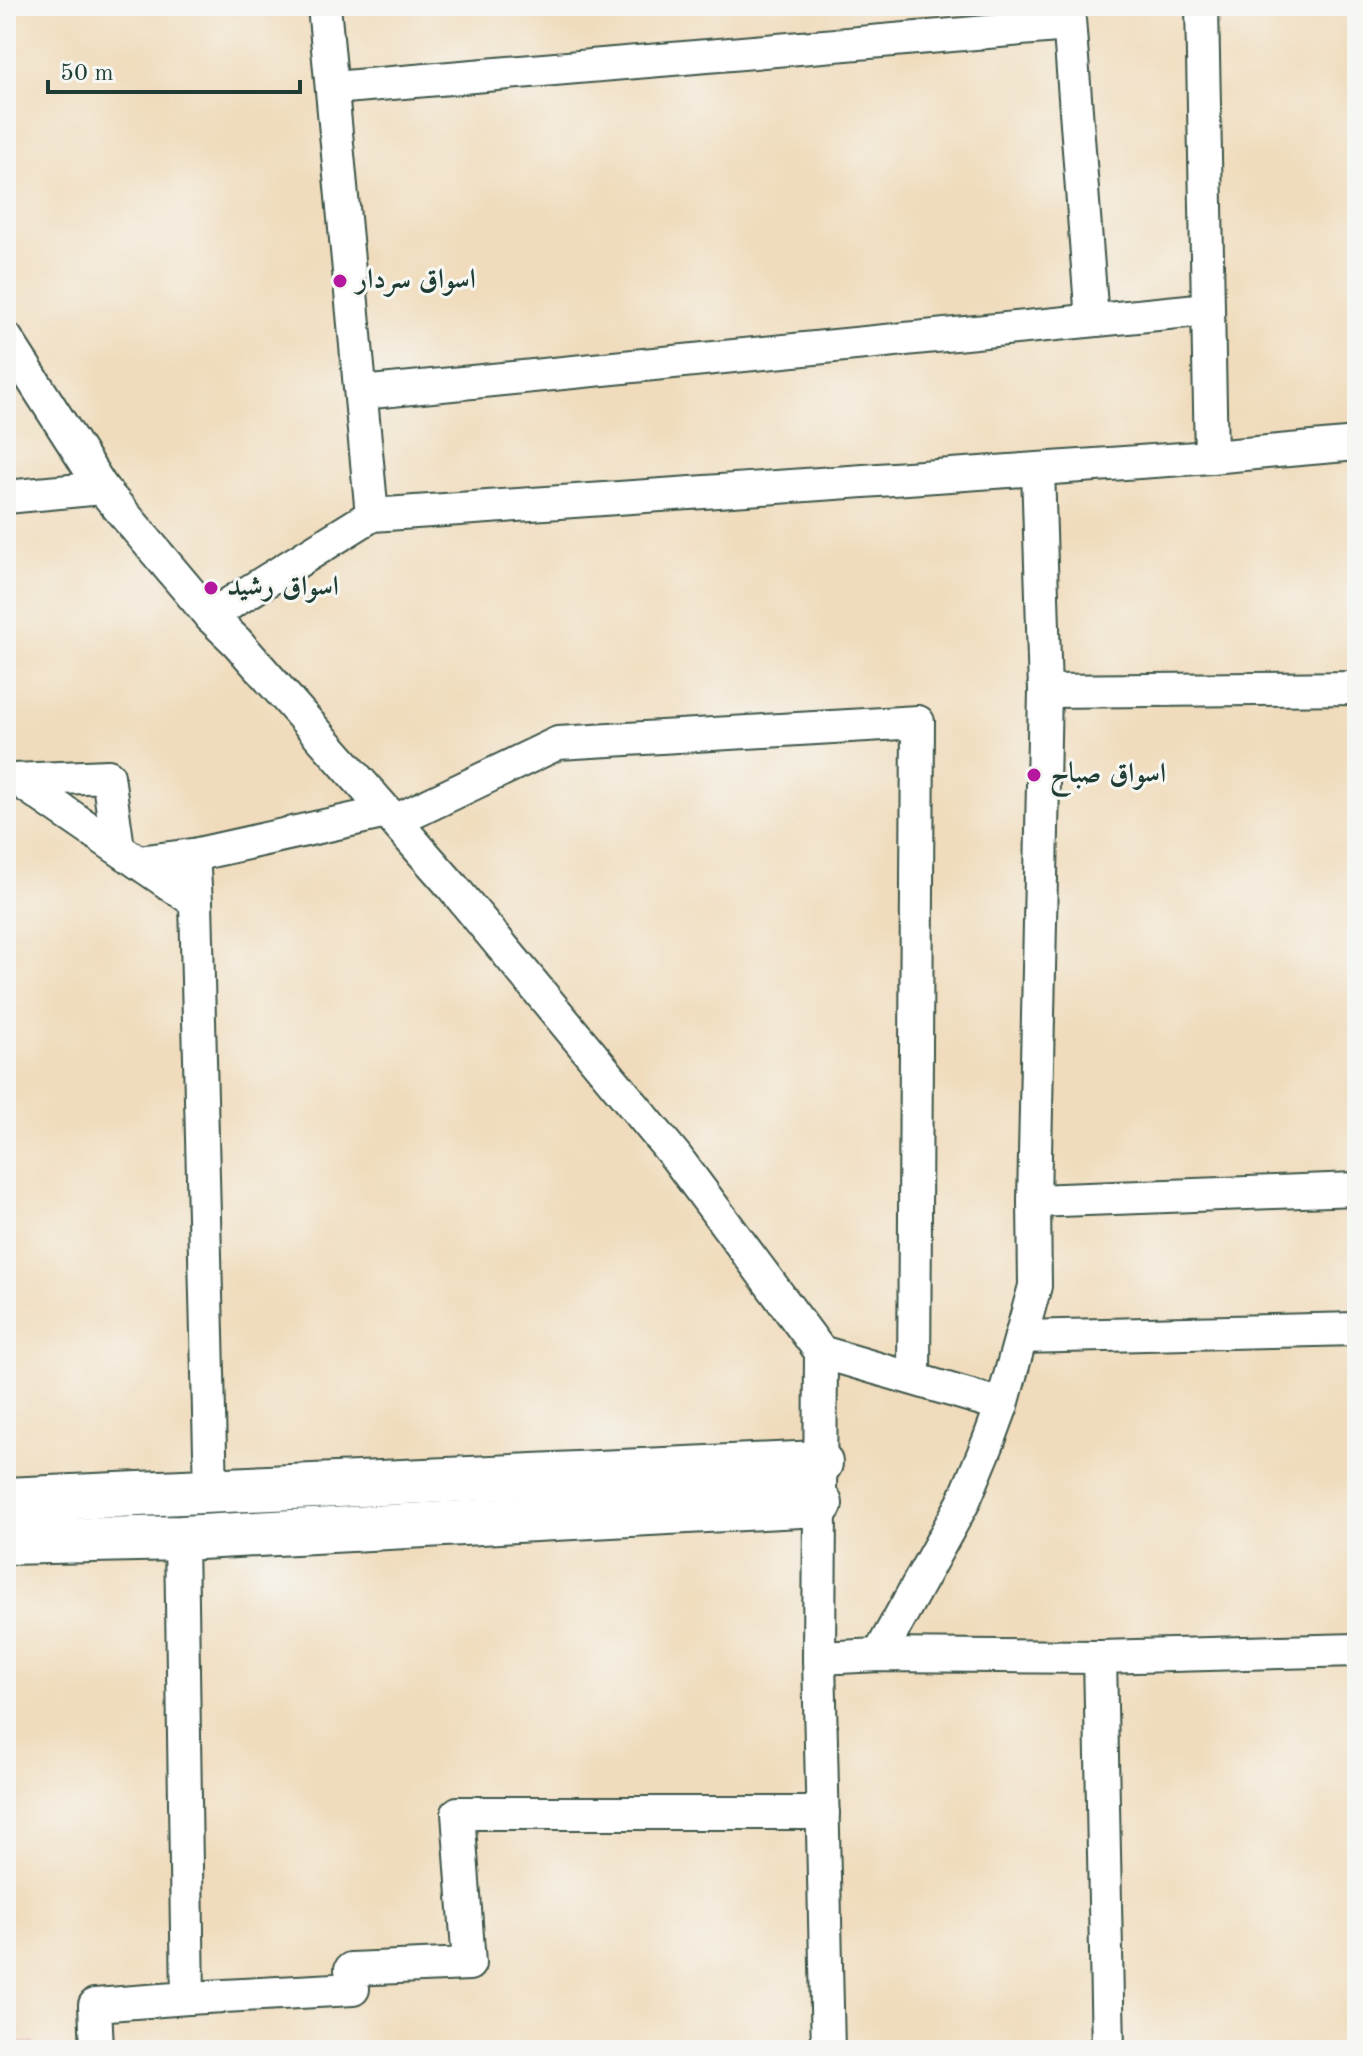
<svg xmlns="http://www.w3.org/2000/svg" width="1363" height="2056" font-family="'Old Standard TT',Amiri,serif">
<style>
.building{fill:#d496ac}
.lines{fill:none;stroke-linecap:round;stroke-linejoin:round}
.street-casing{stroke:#3e5548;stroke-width:36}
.secondary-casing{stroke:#3e5548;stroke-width:48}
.street{stroke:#fff;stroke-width:32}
.secondary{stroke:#fff;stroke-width:44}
.poi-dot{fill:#b5179e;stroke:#f6f6f2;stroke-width:3}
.labels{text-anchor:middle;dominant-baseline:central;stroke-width:6;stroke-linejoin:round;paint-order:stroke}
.poi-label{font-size:28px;font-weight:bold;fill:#1f3d34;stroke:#f6f6f2;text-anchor:start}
</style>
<rect width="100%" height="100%" fill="#f6f6f2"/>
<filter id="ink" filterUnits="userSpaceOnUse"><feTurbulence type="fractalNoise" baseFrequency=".0125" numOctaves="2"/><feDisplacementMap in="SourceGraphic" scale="16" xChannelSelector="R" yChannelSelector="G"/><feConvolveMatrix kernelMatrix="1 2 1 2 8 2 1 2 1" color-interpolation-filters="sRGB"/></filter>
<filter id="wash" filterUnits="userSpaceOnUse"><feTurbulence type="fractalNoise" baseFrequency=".006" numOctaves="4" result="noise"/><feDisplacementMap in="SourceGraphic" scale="32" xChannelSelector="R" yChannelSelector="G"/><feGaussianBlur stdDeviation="1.8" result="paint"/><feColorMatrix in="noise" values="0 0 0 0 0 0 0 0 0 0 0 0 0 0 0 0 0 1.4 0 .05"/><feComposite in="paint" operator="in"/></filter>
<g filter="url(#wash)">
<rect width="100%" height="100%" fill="#f0dcbc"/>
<g id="blocks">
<path class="building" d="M34,2042V2050H6V2044Z"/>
</g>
</g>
<g filter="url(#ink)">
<use href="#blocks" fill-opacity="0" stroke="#3e5548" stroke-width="2"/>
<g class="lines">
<g class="street-casing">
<g id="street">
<path d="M324,6L372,515"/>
<path d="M1068,6L1092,320"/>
<path d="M1202,6L1211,457"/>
<path d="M333,88L1069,25"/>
<path d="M6,338L102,488L210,616L237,642L452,886L676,1157L821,1352L819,1658L828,2050"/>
<path d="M361,393L1208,309"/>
<path d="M6,497L102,488"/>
<path d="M210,616L372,515L1211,457L1357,444"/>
<path d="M1045,691L1357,688"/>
<path d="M13,780L108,776L118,848"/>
<path d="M18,780L196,902"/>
<path d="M395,821L558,743L918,722L914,1378"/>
<path d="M193,855L196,902L211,1491"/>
<path d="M138,862L193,855L387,812"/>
<path d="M1034,1201L1357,1189"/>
<path d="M1021,1337L1357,1329"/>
<path d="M821,1352L1002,1405"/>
<path d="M879,1655L963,1503L988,1443L1002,1405L1035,1286L1034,1201L1045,691L1038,469"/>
<path d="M1100,1657L1108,2050"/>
<path d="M819,1658L879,1655L1100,1657L1357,1650"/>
<path d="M188,1998L353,1989L351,1969L469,1964L458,1813H823"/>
<path d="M97,2050L95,2005L188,1998L181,1538"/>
</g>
</g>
<g class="secondary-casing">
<g id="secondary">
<path d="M6,1500L820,1463"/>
<path d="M6,1542L181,1538L820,1504"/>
</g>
</g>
<use href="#street" class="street"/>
<use href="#secondary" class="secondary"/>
</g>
</g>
<g class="poi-dot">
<circle cx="340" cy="281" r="8"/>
<circle cx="211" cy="588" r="8"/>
<circle cx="1034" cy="775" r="8"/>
</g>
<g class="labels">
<g class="poi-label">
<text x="356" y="281">اسواق سردار</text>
<text x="227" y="588">اسواق رشيد</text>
<text x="1050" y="775">اسواق صباح</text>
</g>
</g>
<rect width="1363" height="2056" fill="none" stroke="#f6f6f2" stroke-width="32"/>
<path d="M48 80v12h252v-12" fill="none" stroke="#1f3d34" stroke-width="4"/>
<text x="60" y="80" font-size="24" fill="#1f3d34" stroke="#f6f6f2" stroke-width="6" paint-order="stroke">50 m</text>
</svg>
